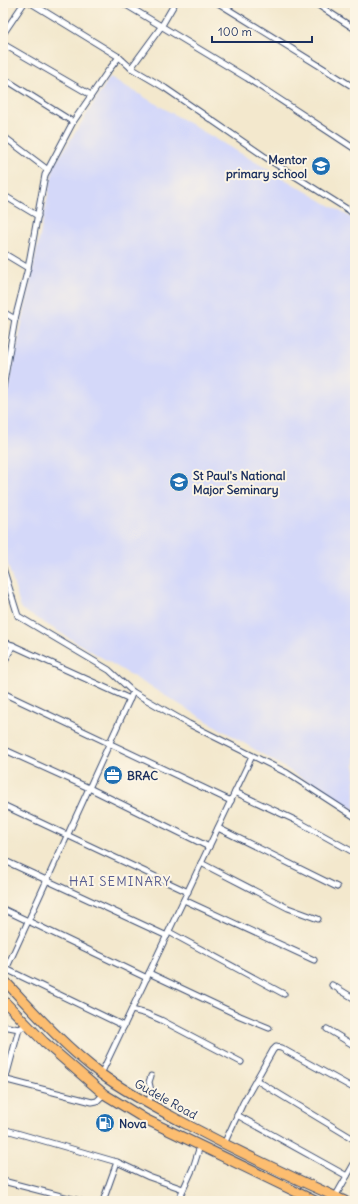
<svg xmlns="http://www.w3.org/2000/svg" width="358" height="1204" font-family="Delius,sans-serif">
<style>
.built{fill:#d4d8f9}
.lines{fill:none;stroke-linecap:round;stroke-linejoin:round}
.street-casing{stroke:#3b4b6f;stroke-width:7}
.highway-casing{stroke:#3b4b6f;stroke-width:11}
.street{stroke:#fff;stroke-width:5}
.highway{stroke:#fcbd6f;stroke-width:9}
.labels{text-anchor:middle;dominant-baseline:central;stroke-width:4;stroke-linejoin:round;paint-order:stroke}
.poi-label{font-size:12px;font-weight:bold;fill:#1b2f5e;stroke:#fcf5e5;text-anchor:start}
.street-label{font-size:12px;fill:#1b2f5e;stroke:#fcf5e5}
.neighbourhood-label{font-size:13px;letter-spacing:1px;fill:#5a5f92;stroke:#fcf5e5}
</style>
<rect width="100%" height="100%" fill="#fcf5e5"/>
<filter id="ink" filterUnits="userSpaceOnUse"><feTurbulence type="fractalNoise" baseFrequency=".025" numOctaves="2"/><feDisplacementMap in="SourceGraphic" scale="8" xChannelSelector="R" yChannelSelector="G"/><feConvolveMatrix kernelMatrix="1 2 1 2 8 2 1 2 1" color-interpolation-filters="sRGB"/></filter>
<filter id="wash" filterUnits="userSpaceOnUse"><feTurbulence type="fractalNoise" baseFrequency=".012" numOctaves="4" result="noise"/><feDisplacementMap in="SourceGraphic" scale="16" xChannelSelector="R" yChannelSelector="G"/><feGaussianBlur stdDeviation="0.9" result="paint"/><feColorMatrix in="noise" values="0 0 0 0 0 0 0 0 0 0 0 0 0 0 0 0 0 1.4 0 .05"/><feComposite in="paint" operator="in"/></filter>
<g filter="url(#wash)">
<rect width="100%" height="100%" fill="#f3e8cd"/>
<path class="built" d="M110,77L355,220V810L21,609L3,548V417L54,166Z"/>
</g>
<g filter="url(#ink)">
<g class="lines">
<g class="street-casing">
<g id="street">
<path d="M31,3L119,57L131,68L165,88L274,163L355,214"/>
<path d="M123,3L247,78L355,149"/>
<path d="M218,3L355,88"/>
<path d="M315,3L355,29"/>
<path d="M323,8L327,3"/>
<path d="M3,34L24,3"/>
<path d="M3,44L91,95"/>
<path d="M131,68L161,27L175,3"/>
<path d="M3,78L73,122"/>
<path d="M3,136L48,170"/>
<path d="M3,195L38,216"/>
<path d="M351,212L355,205"/>
<path d="M3,253L28,268"/>
<path d="M3,312L15,319"/>
<path d="M3,388L15,319L28,268L45,175L73,122L108,71L119,57"/>
<path d="M3,568L18,616L109,670L133,692L189,724L287,773L355,817"/>
<path d="M3,641L130,699"/>
<path d="M3,665L13,645"/>
<path d="M3,693L231,801"/>
<path d="M3,749L89,788L209,847"/>
<path d="M235,792L297,821L355,853"/>
<path d="M3,805L188,892"/>
<path d="M218,828L337,887"/>
<path d="M3,860L167,936"/>
<path d="M201,863L288,908L318,919"/>
<path d="M184,900L314,960"/>
<path d="M3,909L147,978"/>
<path d="M169,932L284,994"/>
<path d="M6,969L124,1026"/>
<path d="M149,973L240,1016L269,1028"/>
<path d="M3,976L133,692"/>
<path d="M332,985L355,999"/>
<path d="M132,1010L147,1014L161,1020L241,1062"/>
<path d="M3,1026L19,1029"/>
<path d="M327,1029L355,1046"/>
<path d="M101,1074L252,756"/>
<path d="M3,1079L92,1102L97,1101L104,1094"/>
<path d="M256,1080L355,1140"/>
<path d="M3,1088L19,1029L27,1025"/>
<path d="M149,1104L151,1091L149,1082L151,1076"/>
<path d="M237,1115L347,1176"/>
<path d="M3,1129L117,1162L149,1177L183,1189"/>
<path d="M224,1144L243,1103L273,1050L276,1047L281,1048L355,1089"/>
<path d="M3,1181L80,1201"/>
<path d="M335,1197L355,1162"/>
<path d="M103,1201L117,1162"/>
<path d="M178,1201L193,1168L200,1146"/>
</g>
</g>
<g class="highway-casing">
<g id="highway">
<path d="M3,979C34,1012 64,1046 101,1074C127,1093 156,1108 184,1123C237,1151 291,1177 345,1201"/>
<path d="M3,1000L44,1042L104,1094L145,1119L315,1201"/>
</g>
</g>
<use href="#street" class="street"/>
<use href="#highway" class="highway"/>
</g>
</g>
<defs>
<g id="school-disc" transform="scale(1)"><circle r="9.5" fill="#1f6fb2" stroke="#fcf5e5"/><path d="M0-5L7-2L0 1L-7-2ZM-4 1L0 2.5L4 1V4Q0 6-4 4Z" fill="#fff"/></g>
<g id="university-disc" transform="scale(1)"><circle r="9.5" fill="#1f6fb2" stroke="#fcf5e5"/><path d="M0-5L7-2L0 1L-7-2ZM-4 1L0 2.5L4 1V4Q0 6-4 4Z" fill="#fff"/></g>
<g id="office-disc" transform="scale(1)"><circle r="9.5" fill="#1f6fb2" stroke="#fcf5e5"/><path d="M-6-3h4V-5.5h4V-3h4V5H-6ZM-1-4.5V-3h2v-1.5ZM-6 0V1H6V0Z" fill="#fff"/></g>
<g id="fuel-disc" transform="scale(1)"><circle r="9.5" fill="#1f6fb2" stroke="#fcf5e5"/><path d="M-5.5-6h7V0h2V4h1.3V-2.5L3-4.5l.8-.8L6-3V5H2.5V1h-1V6h-7ZM-4.2-4.7v3.2H.2V-4.7Z" fill="#fff"/></g>
</defs>
<g fill-rule="evenodd">
<use href="#school-disc" x="321" y="166"/>
<use href="#university-disc" x="179" y="482"/>
<use href="#office-disc" x="113" y="775"/>
<use href="#fuel-disc" x="105" y="1123"/>
</g>
<g class="labels">
<g class="poi-label">
<text x="307" y="159" text-anchor="end">Mentor<tspan x="307" dy="14">primary school</tspan></text>
<text x="193" y="475">St Paul's National<tspan x="193" dy="14">Major Seminary</tspan></text>
<text x="127" y="775">BRAC</text>
<text x="119" y="1123">Nova</text>
</g>
<g class="street-label">
<text transform="translate(166 1099) rotate(29)">Gudele Road</text>
</g>
<g class="neighbourhood-label">
<text x="120" y="881">HAI SEMINARY</text>
</g>
</g>
<rect width="358" height="1204" fill="none" stroke="#fcf5e5" stroke-width="16"/>
<path d="M212 36v6h100v-6" fill="none" stroke="#1b2f5e" stroke-width="2"/>
<text x="218" y="36" font-size="12" fill="#1b2f5e" stroke="#fcf5e5" stroke-width="3" paint-order="stroke">100 m</text>
</svg>
